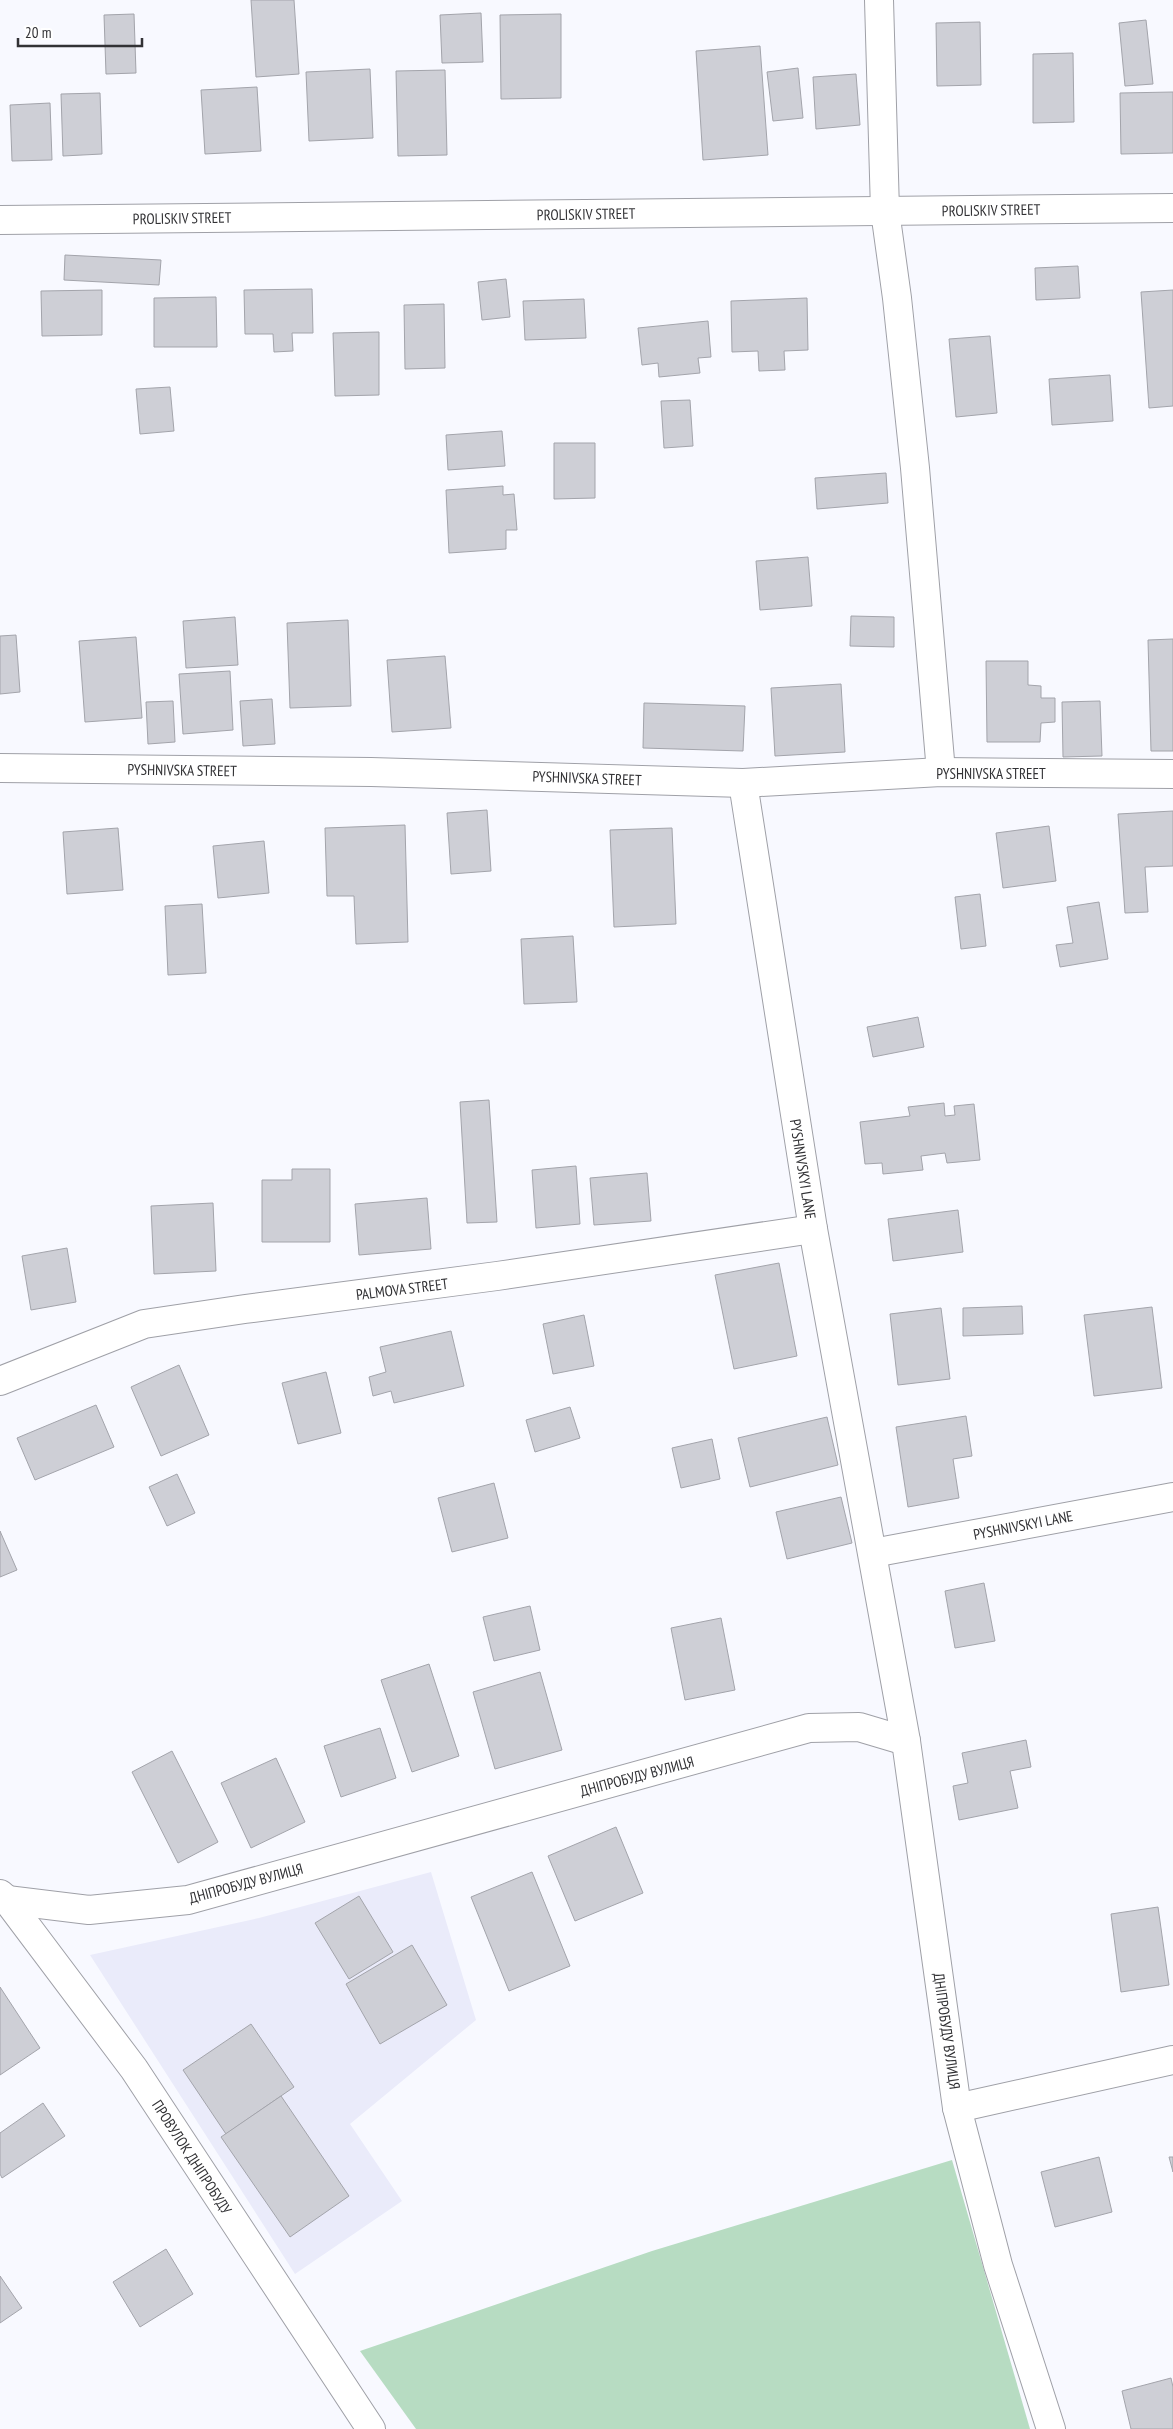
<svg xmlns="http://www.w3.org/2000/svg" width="1173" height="2429" font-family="'PT Sans Narrow',sans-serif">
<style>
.built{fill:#eaebfa}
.green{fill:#b7dcc2}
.building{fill:#cecfd6;stroke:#a3a4ab}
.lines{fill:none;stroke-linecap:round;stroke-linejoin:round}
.minor-casing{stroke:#9fa0a7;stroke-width:30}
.minor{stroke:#fff;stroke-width:28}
.labels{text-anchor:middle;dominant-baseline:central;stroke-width:4;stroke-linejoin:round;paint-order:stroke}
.street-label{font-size:15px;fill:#323235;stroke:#fff}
</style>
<rect width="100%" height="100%" fill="#f8f9ff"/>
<path class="built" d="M431,1872L476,2020L350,2124L402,2201L295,2274L90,1955L259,1918Z"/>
<path class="green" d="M952,2160L1030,2429H416L360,2351L652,2251Z"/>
<g class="building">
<path d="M251,0H294L299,74L256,77Z"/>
<path d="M481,13L483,62L442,63L440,15Z"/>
<path d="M134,14L136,73L106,74L104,15Z"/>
<path d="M561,14V98L501,99L500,15Z"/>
<path d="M1146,20L1153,84L1125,86L1119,23Z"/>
<path d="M980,22L981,85L937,86L936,23Z"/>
<path d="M760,46L768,155L703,160L696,51Z"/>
<path d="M1073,53L1074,122L1033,123V54Z"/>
<path d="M798,68L803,118L773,121L767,72Z"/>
<path d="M370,69L373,138L309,141L306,72Z"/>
<path d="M445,70L447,155L398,156L396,71Z"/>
<path d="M856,74L860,125L816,129L813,77Z"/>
<path d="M257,87L261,151L205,154L201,90Z"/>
<path d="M1173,92V153L1121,154L1120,93Z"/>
<path d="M100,93L102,154L63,156L61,94Z"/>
<path d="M50,103L52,160L12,161L10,105Z"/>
<path d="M65,255L161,260L159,285L64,280Z"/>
<path d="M1078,266L1080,298L1036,300L1035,268Z"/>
<path d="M506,279L510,317L482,320L478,282Z"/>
<path d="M312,289L313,333H292L293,351L274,352L273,334H245L244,290Z"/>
<path d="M102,290V335L42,336L41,291Z"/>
<path d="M1173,290V406L1149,408L1141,292Z"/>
<path d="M216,297L217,347H154V298Z"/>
<path d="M807,298L808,350L784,351L785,370L759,371L758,351L732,352L731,301Z"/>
<path d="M584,299L586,338L525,340L523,301Z"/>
<path d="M444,304L445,368L405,369L404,305Z"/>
<path d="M708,321L711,357L698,358L700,373L659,377L658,363L642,365L638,328Z"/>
<path d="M379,332V395L335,396L333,333Z"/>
<path d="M990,336L997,413L956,417L949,339Z"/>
<path d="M1110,375L1113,421L1052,425L1049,379Z"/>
<path d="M170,387L174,431L140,434L136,389Z"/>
<path d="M690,400L693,446L664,448L661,401Z"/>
<path d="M502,431L505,466L448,470L446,435Z"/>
<path d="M554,443H595V498L554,499Z"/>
<path d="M886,473L888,503L817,509L815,478Z"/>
<path d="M503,486V495L514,494L517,530H506V549L449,553L446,490Z"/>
<path d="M808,557L812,606L760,610L756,561Z"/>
<path d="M851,616L894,617V647L850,646Z"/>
<path d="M235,617L238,665L186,668L183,621Z"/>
<path d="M348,620L351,706L290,708L287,623Z"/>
<path d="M16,635L20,692L0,694V636Z"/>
<path d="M136,637L142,718L85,722L79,641Z"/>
<path d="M1173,639V751H1151L1148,640Z"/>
<path d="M445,656L451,728L392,732L387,660Z"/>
<path d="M986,661H1028V685L1041,686V698H1055V722L1041,723L1040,742H987Z"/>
<path d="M230,671L233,730L183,734L179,674Z"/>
<path d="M841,684L845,752L775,756L771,688Z"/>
<path d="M272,699L275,744L243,746L240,701Z"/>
<path d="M173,701L175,742L148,744L146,702Z"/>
<path d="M1100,701L1102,756L1063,757L1062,702Z"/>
<path d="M644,703L745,706L743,751L643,748Z"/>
<path d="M487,810L491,871L451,874L447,813Z"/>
<path d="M1173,811V866L1145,867L1148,912L1125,913L1118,814Z"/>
<path d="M405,825L408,942L356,944L354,896H327L325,828Z"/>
<path d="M1049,826L1056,881L1003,888L996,833Z"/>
<path d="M118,828L123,890L67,894L63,832Z"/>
<path d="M672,828L676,924L614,927L610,830Z"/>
<path d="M264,841L269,893L218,898L213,846Z"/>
<path d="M980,894L986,946L961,949L955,897Z"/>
<path d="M1099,902L1108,959L1060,967L1056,945L1073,943L1067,907Z"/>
<path d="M202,904L206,973L168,975L165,906Z"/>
<path d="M573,936L577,1002L524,1004L521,939Z"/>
<path d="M918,1017L924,1047L873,1057L867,1027Z"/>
<path d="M489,1100L497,1222L467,1223L460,1102Z"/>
<path d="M944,1103L945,1116L955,1115L954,1106L974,1104L980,1160L947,1163L945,1153L921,1156L923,1170L883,1174L882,1163L865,1164L860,1122L910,1116L908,1107Z"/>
<path d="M576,1166L580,1224L536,1228L532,1170Z"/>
<path d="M292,1169H330V1242H262V1180H292Z"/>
<path d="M647,1173L651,1221L594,1225L590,1178Z"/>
<path d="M427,1198L431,1249L359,1255L355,1204Z"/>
<path d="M213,1203L216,1271L154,1274L151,1206Z"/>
<path d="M958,1210L963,1252L893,1261L888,1219Z"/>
<path d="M67,1248L76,1302L31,1310L22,1256Z"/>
<path d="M779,1263L797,1356L734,1369L715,1275Z"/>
<path d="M1022,1306L1023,1334L963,1336V1308Z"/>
<path d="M1152,1307L1162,1388L1094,1396L1084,1315Z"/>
<path d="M941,1308L950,1379L898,1385L890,1314Z"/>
<path d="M584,1315L594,1366L553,1374L543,1324Z"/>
<path d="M451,1331L464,1386L394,1403L391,1391L373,1396L369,1377L386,1372L380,1347Z"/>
<path d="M179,1365L209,1435L161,1456L131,1387Z"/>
<path d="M326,1372L341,1433L298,1444L282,1383Z"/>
<path d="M96,1405L114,1447L35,1480L17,1438Z"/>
<path d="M570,1407L580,1438L535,1452L526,1420Z"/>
<path d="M966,1416L972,1456L953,1459L959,1498L908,1507L896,1427Z"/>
<path d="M827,1417L838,1465L750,1487L738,1438Z"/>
<path d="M712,1439L720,1479L681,1488L672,1448Z"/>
<path d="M177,1474L195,1513L167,1526L149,1487Z"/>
<path d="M494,1483L508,1538L452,1552L438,1498Z"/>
<path d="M841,1497L852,1543L787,1559L776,1512Z"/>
<path d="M0,1531L17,1570L0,1577Z"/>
<path d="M984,1583L995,1641L955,1648L945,1591Z"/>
<path d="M530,1606L540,1650L494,1661L483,1617Z"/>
<path d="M721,1618L735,1690L685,1700L671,1628Z"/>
<path d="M429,1664L459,1756L412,1772L381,1680Z"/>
<path d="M540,1672L562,1750L495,1769L473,1692Z"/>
<path d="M380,1728L396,1778L341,1797L324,1746Z"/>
<path d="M1026,1740L1031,1767L1010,1771L1018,1808L959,1820L953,1786L968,1783L962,1753Z"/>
<path d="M172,1751L218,1842L178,1863L132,1772Z"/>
<path d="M276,1758L305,1822L251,1848L221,1783Z"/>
<path d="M616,1827L643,1893L575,1921L548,1856Z"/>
<path d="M532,1872L570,1966L509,1991L471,1897Z"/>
<path d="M359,1896L393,1952L349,1979L315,1923Z"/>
<path d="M1158,1907L1169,1985L1121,1992L1111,1914Z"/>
<path d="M412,1945L447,2005L380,2044L346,1984Z"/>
<path d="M0,1987L40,2048L0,2075Z"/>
<path d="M251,2024L294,2087L226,2134L183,2070Z"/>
<path d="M281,2096L349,2196L290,2237L221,2137Z"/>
<path d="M43,2103L65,2136L2,2178L0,2174V2133Z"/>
<path d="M1099,2157L1112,2212L1055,2227L1041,2172Z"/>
<path d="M1169,2157H1173V2172Z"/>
<path d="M166,2249L193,2294L140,2327L113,2282Z"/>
<path d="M0,2276L22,2308L0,2323Z"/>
<path d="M1171,2378L1173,2387V2429H1131L1122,2391Z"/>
</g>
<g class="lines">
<g class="minor-casing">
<g id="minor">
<path d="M879,0L885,211L897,298L915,468L941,772"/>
<path d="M0,220L1173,208"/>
<path d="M0,768L371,772L743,783L941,772L1173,774"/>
<path d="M743,783L813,1229L906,1741L957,2108L998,2265L1051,2429"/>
<path d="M0,1381L144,1324L245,1309L497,1276L813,1229"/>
<path d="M873,1553L1173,1497"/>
<path d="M0,1894L7,1900L134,2069L371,2429"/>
<path d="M7,1900L89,1910L188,1900L809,1728L859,1727L906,1741"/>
<path d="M957,2108L1173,2060"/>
</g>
</g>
<use href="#minor" class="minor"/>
</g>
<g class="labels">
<g class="street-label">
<text transform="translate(991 210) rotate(-1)">PROLISKIV STREET</text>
<text transform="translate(586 214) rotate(-1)">PROLISKIV STREET</text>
<text transform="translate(182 218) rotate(-1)">PROLISKIV STREET</text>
<text transform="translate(182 770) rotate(1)">PYSHNIVSKA STREET</text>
<text x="991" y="773">PYSHNIVSKA STREET</text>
<text transform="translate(587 778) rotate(2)">PYSHNIVSKA STREET</text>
<text transform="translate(803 1169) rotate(81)">PYSHNIVSKYI LANE</text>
<text transform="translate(402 1289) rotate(-7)">PALMOVA STREET</text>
<text transform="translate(1023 1525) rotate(-11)">PYSHNIVSKYI LANE</text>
<text transform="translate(637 1776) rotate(-15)">ДНІПРОБУДУ ВУЛИЦЯ</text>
<text transform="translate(246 1883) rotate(-15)">ДНІПРОБУДУ ВУЛИЦЯ</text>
<text transform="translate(947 2031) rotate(82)">ДНІПРОБУДУ ВУЛИЦЯ</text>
<text transform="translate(192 2157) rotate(57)">ПРОВУЛОК ДНІПРОБУДУ</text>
</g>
</g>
<path d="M18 38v8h124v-8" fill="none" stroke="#323235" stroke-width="2.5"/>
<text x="25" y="38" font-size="15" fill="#323235" stroke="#ffffff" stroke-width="4" paint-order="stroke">20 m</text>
</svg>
